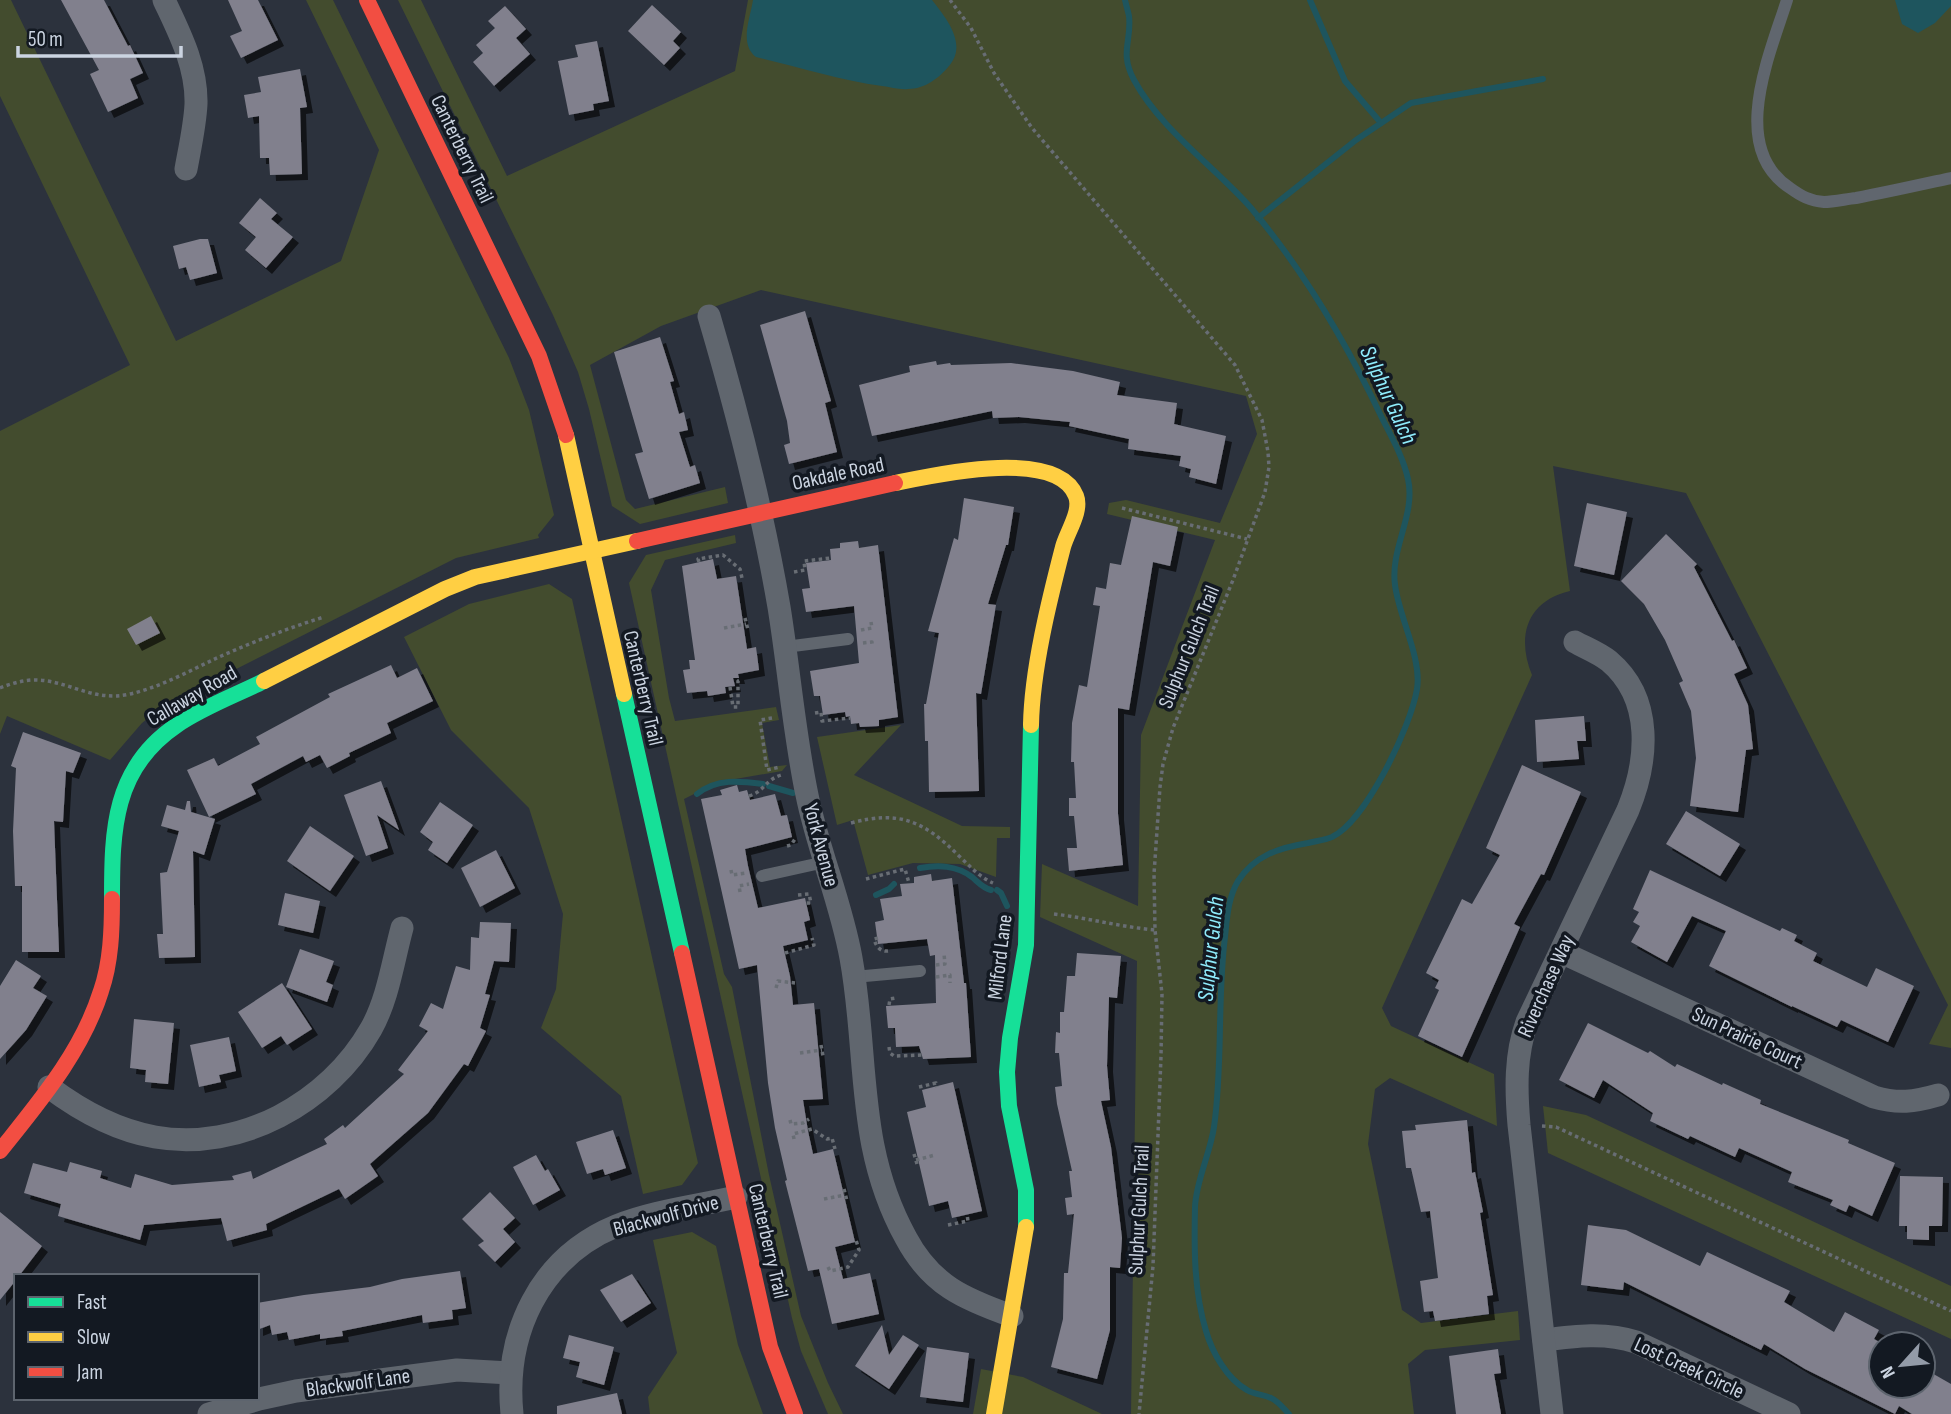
<svg xmlns="http://www.w3.org/2000/svg" width="1951" height="1414" font-family="'Sofia Sans Condensed',sans-serif">
<style>
.green{fill:#434c2e}
.water{fill:#1e555e}
.lines{fill:none;stroke-linecap:round;stroke-linejoin:round}
.stream{stroke:#1e555e;stroke-width:6}
.building{fill:#81808d;filter:url(#shadow)}
.path{stroke:#686d74;stroke-width:3.5;stroke-dasharray:3.5 3.5;stroke-linecap:butt}
.lane{stroke:#60666e;stroke-width:12}
.street{stroke:#60666e;stroke-width:23}
.fast{stroke:#16e098;stroke-width:16}
.slow{stroke:#ffcf43;stroke-width:16}
.jam{stroke:#f24e42;stroke-width:16}
.labels{text-anchor:middle;dominant-baseline:central;stroke-width:7;stroke-linejoin:round;paint-order:stroke}
.street-label{font-size:21px;fill:#cbd4e1;stroke:#131922}
.water-label{font-size:23px;font-style:italic;fill:#8fecfc;stroke:#131922}
</style>
<defs>
<filter id="shadow"><feDropShadow dx="6" dy="6" stdDeviation="0" flood-color="#0009"/></filter>
</defs>
<rect width="100%" height="100%" fill="#2c323d"/>
<g class="green">
<path d="M0,0H11L176,341L341,261L379,150L306,0H333L509,358L529,410L554,515L538,535L539,538L456,558L165,705L142,723L110,760L7,716L0,734V431L130,365L0,96Z"/>
<path d="M398,0H421L507,176L735,71L748,0H1951V1048L1929,1044L1948,1005L1686,493L1553,466L1570,591C1527,601 1516,636 1532,675L1382,1008L1391,1026L1494,1074L1497,1126L1390,1078L1375,1089L1368,1144L1402,1310L1421,1323L1518,1311L1520,1340L1425,1350L1408,1364L1414,1414H1131L1137,961L1040,917L1042,864L1138,906L1141,735L1215,540L1107,514L1109,503L1126,500L1220,523L1257,434L1246,396L761,290L661,326L590,365L626,500L635,509L725,487L728,503L640,524L612,506L589,409L578,372L553,315Z"/>
<path d="M735,535L736,543L665,560L651,590L669,698L675,721L776,707L779,720L762,723L770,767L787,765L782,771L718,782L684,799L724,974L732,987L769,1175L801,1316L828,1383L843,1414H828L801,1351L792,1318L629,583L646,555Z"/>
<path d="M549,584L572,599L698,1163L682,1185L643,1194L621,1096L541,1028L556,989L563,914L529,808L451,730L404,637L469,604Z"/>
<path d="M901,725L854,775L962,826L1010,827V838H997L996,877L960,864L913,863L868,875L853,820L837,825L817,737Z"/>
<path d="M1543,1106L1586,1115L1951,1286V1339L1548,1153Z"/>
<path d="M692,1232L716,1246L738,1345L763,1414H650L648,1397L677,1353L653,1240Z"/>
<path d="M981,1369L1023,1377L1102,1414H973Z"/>
</g>
<g class="water">
<path d="M753,0H932C946,18 968,44 949,66C939,78 925,89 908,89C900,90 890,87 882,86C840,80 798,67 756,57C739,44 750,19 753,0Z"/>
<path d="M1895,0H1951V6L1935,23L1918,33L1902,24Z"/>
</g>
<g class="lines">
<g class="stream">
<path d="M1125,0C1126,5 1128,11 1129,16C1132,41 1119,52 1134,80C1161,130 1214,166 1251,208C1304,271 1347,344 1382,418C1392,438 1403,457 1408,479C1416,515 1390,548 1395,585C1399,617 1422,658 1417,689C1411,726 1366,821 1332,837C1325,840 1316,841 1308,843C1279,848 1255,855 1238,881C1228,898 1227,918 1225,937C1217,1000 1223,1065 1214,1127C1210,1154 1196,1181 1195,1207C1194,1248 1194,1292 1206,1331C1212,1352 1227,1379 1247,1390C1255,1395 1263,1394 1271,1398C1278,1401 1284,1409 1289,1414"/>
<path d="M1310,0L1345,81L1381,123"/>
<path d="M1258,218L1356,140L1411,103L1543,79"/>
<path d="M769,786L793,793"/>
<path d="M697,794C717,778 740,781 763,784"/>
<path d="M920,868C938,865 956,865 972,877C978,882 983,888 991,890"/>
<path d="M997,890L1001,893L1007,906"/>
<path d="M876,895L889,889L894,884"/>
</g>
</g>
<g class="building">
<path d="M61,0H104L128,46L130,45L143,73L130,79L138,98L108,112L90,74L99,70Z"/>
<path d="M228,0H258L278,40L241,58L230,36L242,31Z"/>
<path d="M652,5L681,32L673,41L680,48L664,65L628,31Z"/>
<path d="M505,6L526,29L516,38L530,54L494,86L473,62L483,53L476,45L495,28L488,21Z"/>
<path d="M597,41L609,101L593,104L594,110L569,115L558,61L578,57L575,45Z"/>
<path d="M300,69L307,107L300,108L302,174L270,175L269,158H260L259,116L248,118L244,95L261,92L258,77Z"/>
<path d="M260,198L277,213L271,219L293,237L266,268L245,250L256,237L239,223Z"/>
<path d="M200,239H208L217,273L190,280L186,267L179,269L173,246Z"/>
<path d="M805,311L831,401L825,403L837,452L789,464L784,445L790,443L787,421L760,325Z"/>
<path d="M660,337L674,381L670,382L679,414L684,412L688,430L679,432L690,467L695,465L700,483L649,499L635,454L643,452L614,352Z"/>
<path d="M936,361L937,365L950,363L951,365L1011,363L1073,371L1120,382L1117,395L1177,403L1174,424L1226,436L1216,484L1189,477L1191,469L1179,466L1181,456L1128,449L1129,439L1069,426L1070,422L1019,417L993,418L992,411L872,436L859,385L910,372L909,366Z"/>
<path d="M964,498L1014,507L1008,545H1006L988,604L996,605L981,694L976,693L979,791L929,792L928,741H925L924,704H926L939,633L928,631L954,538L958,540Z"/>
<path d="M1587,503L1627,512L1614,575L1574,566Z"/>
<path d="M1132,516L1178,527L1170,566L1153,562L1129,710L1118,708V814L1123,865L1069,871L1067,848H1077L1074,816H1069V798H1076L1074,762H1071L1072,723L1079,685L1087,687L1100,606L1093,605L1096,587L1106,589L1110,563L1121,565Z"/>
<path d="M1666,534L1697,564L1694,567L1732,641L1734,640L1747,668L1734,674L1748,705L1753,749L1746,750L1738,812L1690,806L1696,758L1691,711L1679,683L1683,681L1665,640L1644,604L1621,581Z"/>
<path d="M858,541L859,548L878,545L898,717L879,720V726L860,727L859,723L851,724L850,716L846,717L845,712L823,715L820,696H814L810,671L859,663L854,606L806,612L802,589L810,588L806,563L831,560L830,549L840,548V543Z"/>
<path d="M713,559L717,579L736,576L747,649L756,647L759,670L738,674L739,678H733L735,686L725,687L726,693L708,696L707,691L687,693L683,670L690,669L689,660H695L682,566Z"/>
<path d="M151,616L160,633L136,645L127,629Z"/>
<path d="M391,665L397,678L417,668L433,701L387,723L391,733L349,753L350,756L327,768L320,755L306,762L303,756L251,784L256,794L209,817L187,770L214,758L218,766L260,744L256,737L330,697L328,694Z"/>
<path d="M1584,716L1586,741H1577L1579,759L1537,762L1535,720Z"/>
<path d="M23,732L81,753L73,773L66,771L63,822L54,821L59,952H22V886H15L13,831L16,768L11,766Z"/>
<path d="M1522,765L1581,792L1544,875L1541,874L1514,924L1520,927L1462,1057L1418,1036L1439,990L1435,988L1439,980L1426,973L1462,899L1472,904L1500,855L1486,848Z"/>
<path d="M381,781L399,830L377,815L388,848L366,856L344,795Z"/>
<path d="M737,785L739,792L747,790L750,800L775,794L781,816L787,815L792,837L745,849L748,866L758,908L805,898L810,920L804,922L808,940L783,946L790,976L793,1005L814,1003L823,1099L803,1100L808,1131L813,1154L833,1149L855,1242L835,1247L843,1279L870,1273L879,1314L832,1324L819,1269L808,1271L785,1181L787,1180L775,1128L768,1083L757,965L739,969L701,799L722,795L720,790Z"/>
<path d="M187,801H190L191,812L215,819L204,855L193,851L195,957L159,958L157,934H163L160,873L167,872L179,831L161,826L167,805L185,810Z"/>
<path d="M440,802L473,825L447,863L428,850L433,842L420,832Z"/>
<path d="M1686,811L1740,844L1720,876L1666,844Z"/>
<path d="M310,826L354,856L330,891L287,861Z"/>
<path d="M496,850L515,888L480,907L461,868Z"/>
<path d="M1650,870L1780,931L1782,928L1797,935L1794,941L1817,953L1813,961L1867,987L1876,968L1914,986L1888,1042L1841,1020L1837,1027L1792,1006V1007L1709,966L1726,931L1692,916L1667,962L1631,942L1640,926L1633,922L1639,912L1633,909Z"/>
<path d="M931,874L932,881L952,878L964,983H966L971,1057L923,1059L919,1046L896,1047L895,1028H888L886,1006L936,1003L935,955L930,956L927,939L878,944L875,922L884,920L880,899L902,896L900,884L914,883V877Z"/>
<path d="M285,893L320,901L313,933L278,925Z"/>
<path d="M480,922L511,923L509,962L494,961L485,994L490,995L480,1028L486,1031L468,1066L464,1064L428,1113L370,1164L378,1176L345,1199L339,1189L266,1224L267,1230L227,1241L221,1218L144,1225L140,1240L58,1216L61,1204L24,1193L33,1163L67,1172L70,1162L102,1171L100,1178L131,1188L135,1174L172,1185L234,1180L232,1176L251,1171L253,1179L327,1144L324,1139L343,1125L345,1128L404,1074L398,1070L428,1031L419,1026L431,1003L443,1009L456,966L470,970L471,937L479,938Z"/>
<path d="M300,949L334,961L326,982L333,985L327,1002L286,987Z"/>
<path d="M1077,953L1121,956L1117,998L1109,997L1107,1066L1110,1100L1101,1101L1111,1147L1122,1238L1120,1268L1110,1267V1330L1097,1379L1051,1367L1063,1319L1064,1273H1068L1074,1214L1067,1215L1065,1198L1072,1197L1069,1171H1072L1057,1104L1055,1087L1062,1086L1059,1053H1055L1056,1032L1060,1033V1012H1064L1067,976H1075Z"/>
<path d="M16,960L41,976L33,988L47,996L26,1030L0,1059V986Z"/>
<path d="M282,983L312,1029L287,1045L281,1036L262,1048L238,1012Z"/>
<path d="M134,1019L174,1023L168,1084L145,1082L146,1070L130,1068Z"/>
<path d="M1588,1023L1648,1053L1650,1051L1675,1067L1677,1064L1722,1085L1723,1083L1761,1100L1760,1104L1849,1140L1848,1143L1895,1163L1872,1216L1849,1205L1846,1212L1830,1205L1833,1200L1788,1182L1792,1172L1739,1148L1735,1157L1690,1136L1688,1139L1650,1121L1653,1113L1603,1080L1594,1098L1559,1080Z"/>
<path d="M229,1037L236,1071L219,1075L221,1082L199,1087L190,1045Z"/>
<path d="M953,1082L982,1211L952,1218L948,1201L929,1206L907,1112L926,1107L922,1090Z"/>
<path d="M1467,1120L1472,1173L1475,1172L1483,1212L1480,1213L1493,1295L1487,1296L1489,1314L1435,1321L1433,1311L1424,1312L1420,1281L1438,1278L1430,1211L1421,1212L1411,1168H1406L1402,1131L1416,1130L1415,1125Z"/>
<path d="M613,1130L626,1168L605,1175L603,1169L587,1174L576,1142Z"/>
<path d="M536,1155L545,1171L548,1169L560,1190L533,1205L513,1167Z"/>
<path d="M1900,1176L1943,1177L1942,1226H1929V1240L1907,1239V1226H1899Z"/>
<path d="M490,1192L515,1218L503,1229L515,1242L495,1262L478,1245L484,1241L462,1219Z"/>
<path d="M0,1212L42,1246L19,1276H16V1280L0,1300Z"/>
<path d="M1588,1225L1626,1230L1700,1266L1707,1252L1790,1291L1784,1302L1834,1332L1845,1312L1879,1330L1874,1339L1881,1343V1386H1923V1368L1951,1384V1414H1912L1899,1406L1895,1414L1805,1369L1764,1344L1761,1350L1624,1282L1623,1290L1581,1285Z"/>
<path d="M460,1271L466,1308L452,1310L453,1319L423,1323L422,1315L342,1331L343,1336L320,1339V1334L289,1340L287,1332L272,1335L270,1325L257,1330V1303L304,1295L370,1287L402,1279Z"/>
<path d="M632,1274L651,1303L621,1322L600,1290Z"/>
<path d="M882,1325L889,1355L903,1335L919,1345L889,1389L855,1366Z"/>
<path d="M569,1335L614,1347L604,1385L576,1377L580,1362L563,1358Z"/>
<path d="M927,1347L969,1353L963,1402L920,1397Z"/>
<path d="M1498,1349L1501,1373L1494,1374L1501,1414H1456L1449,1356Z"/>
<path d="M617,1393L622,1414H557V1406Z"/>
</g>
<g class="lines">
<g class="path">
<path d="M950,0L971,28L994,73L1032,128L1235,365L1262,420L1268,452L1269,467L1265,492L1233,580L1173,728L1163,764L1160,787L1154,874L1155,930L1162,994L1161,1056L1153,1266L1139,1414"/>
<path d="M1122,508L1247,539"/>
<path d="M699,562L698,559L723,555L740,569L742,578"/>
<path d="M794,572L805,570L804,561L831,558"/>
<path d="M745,618L748,630"/>
<path d="M724,628L746,624"/>
<path d="M861,630L872,628L871,622"/>
<path d="M863,643L872,642V644"/>
<path d="M730,687L733,707H738V681L740,680"/>
<path d="M0,688C10,684 20,681 31,680C65,678 92,703 130,694C161,687 191,670 219,657C253,642 288,628 324,617"/>
<path d="M815,713L821,712L822,721L850,718"/>
<path d="M772,718L760,720L767,770L780,767"/>
<path d="M749,796C765,791 765,780 781,775"/>
<path d="M851,823C899,810 924,821 959,856C970,866 979,877 993,883"/>
<path d="M787,846L791,845L795,839"/>
<path d="M731,870L732,875L746,873"/>
<path d="M866,879L905,869L909,883"/>
<path d="M740,892L739,886L749,884"/>
<path d="M798,895L809,894L811,903H806"/>
<path d="M1054,914C1088,918 1121,927 1155,930"/>
<path d="M878,938L874,939C876,946 880,952 888,951"/>
<path d="M785,953L814,945L812,938"/>
<path d="M936,965L945,964L944,954"/>
<path d="M936,977L950,975V983"/>
<path d="M776,988L778,981L795,983"/>
<path d="M889,1005L890,999L896,998"/>
<path d="M821,1045L823,1056"/>
<path d="M889,1047L890,1053L894,1056L923,1055"/>
<path d="M800,1053L822,1050"/>
<path d="M919,1087L936,1083L937,1087"/>
<path d="M790,1120L791,1124L803,1123L809,1119"/>
<path d="M1542,1126L1556,1127L1951,1311"/>
<path d="M794,1139L793,1134L812,1129L827,1139L832,1138L835,1149"/>
<path d="M914,1154L917,1164"/>
<path d="M916,1160L935,1155"/>
<path d="M844,1189L847,1201"/>
<path d="M824,1199L845,1195"/>
<path d="M948,1225L968,1221L967,1214"/>
<path d="M828,1267L830,1271L848,1267L859,1250L856,1240"/>
</g>
<g class="lane">
<path d="M1787,0C1770,54 1728,148 1790,188C1801,196 1810,201 1824,202C1834,202 1846,199 1856,198C1888,192 1919,185 1951,178"/>
<path d="M785,647L848,639"/>
<path d="M762,876L825,862"/>
<path d="M854,977L920,971"/>
</g>
<g class="street">
<path d="M164,0C179,32 197,66 196,104C195,125 190,147 186,169"/>
<path d="M709,316C737,411 762,508 779,607C789,669 794,733 807,795C818,850 841,902 851,958C869,1056 855,1146 906,1238C931,1285 964,1299 1012,1316"/>
<path d="M1561,952L1874,1097C1898,1104 1914,1102 1938,1095"/>
<path d="M49,1087C81,1111 115,1130 155,1137C240,1152 329,1103 371,1029C388,999 393,961 402,928"/>
<path d="M1544,1340C1575,1336 1606,1332 1636,1342L1789,1414"/>
<path d="M209,1414L259,1399L296,1391L457,1370L510,1373"/>
<path d="M512,1414C504,1334 539,1258 616,1226C653,1211 697,1206 736,1197"/>
<path d="M1552,1414L1519,1125C1516,1090 1515,1055 1527,1022L1628,810C1648,761 1654,699 1609,661C1599,653 1586,648 1575,642"/>
</g>
<g class="fast">
<path d="M624,694L682,953"/>
<path d="M112,899C112,830 113,768 177,725C203,707 236,695 264,681"/>
<path d="M1026,1227V1190L1009,1106L1007,1072L1010,1038L1026,945L1031,725"/>
</g>
<g class="slow">
<path d="M566,435L624,694"/>
<path d="M895,483C934,475 1057,447 1076,496C1082,511 1067,532 1063,547C1049,601 1032,670 1031,725"/>
<path d="M264,681L445,589L475,577L637,541"/>
<path d="M994,1414L1026,1227"/>
</g>
<g class="jam">
<path d="M367,0L539,356L566,435"/>
<path d="M637,541L895,483"/>
<path d="M682,953L770,1347L795,1414"/>
<path d="M0,1151C39,1102 82,1052 101,991C111,962 112,930 112,899"/>
</g>
</g>
<g class="labels">
<g class="street-label">
<text transform="translate(462 149) rotate(64)">Canterberry Trail</text>
<text transform="translate(838 474) rotate(-12)">Oakdale Road</text>
<text transform="translate(1189 647) rotate(-68)">Sulphur Gulch Trail</text>
<text transform="translate(643 688) rotate(77)">Canterberry Trail</text>
<text transform="translate(192 696) rotate(-30)">Callaway Road</text>
<text transform="translate(821 845) rotate(75)">York Avenue</text>
<text transform="translate(1000 957) rotate(-83)">Milford Lane</text>
<text transform="translate(1546 986) rotate(-66)">Riverchase Way</text>
<text transform="translate(1747 1038) rotate(25)">Sun Prairie Court</text>
<text transform="translate(1139 1210) rotate(-87)">Sulphur Gulch Trail</text>
<text transform="translate(666 1216) rotate(-15)">Blackwolf Drive</text>
<text transform="translate(768 1241) rotate(77)">Canterberry Trail</text>
<text transform="translate(1689 1368) rotate(25)">Lost Creek Circle</text>
<text transform="translate(358 1383) rotate(-8)">Blackwolf Lane</text>
</g>
<g class="water-label">
<text transform="translate(1388 395) rotate(65)">Sulphur Gulch</text>
<text transform="translate(1211 949) rotate(-84)">Sulphur Gulch</text>
</g>
</g>
<rect x="14" y="1274" width="245" height="126" fill="#131922" stroke="#5d646e" stroke-width="2"/>
<rect x="28" y="1297" width="35" height="10" fill="#16e098" stroke="#5d646e" stroke-width="2"/>
<text x="77" y="1309" font-size="21" fill="#cbd4e1">Fast</text>
<rect x="28" y="1332" width="35" height="10" fill="#ffcf43" stroke="#5d646e" stroke-width="2"/>
<text x="77" y="1344" font-size="21" fill="#cbd4e1">Slow</text>
<rect x="28" y="1367" width="35" height="10" fill="#f24e42" stroke="#5d646e" stroke-width="2"/>
<text x="77" y="1379" font-size="21" fill="#cbd4e1">Jam</text>
<g transform="translate(1902 1365) rotate(243)"><circle r="33" fill="#131922" stroke="#5d646e" stroke-width="2"/>
<path d="M0-5L12 26L0 18L-12 26Z" fill="#939ba8"/>
<text y="-10" font-size="19" font-weight="bold" text-anchor="middle" fill="#cbd4e1">N</text>
</g>
<path d="M18 46v10h163v-10" fill="none" stroke="#cbd4e1" stroke-width="3.5"/>
<text x="28" y="46" font-size="21" fill="#cbd4e1" stroke="#131922" stroke-width="5" paint-order="stroke">50 m</text>
</svg>
